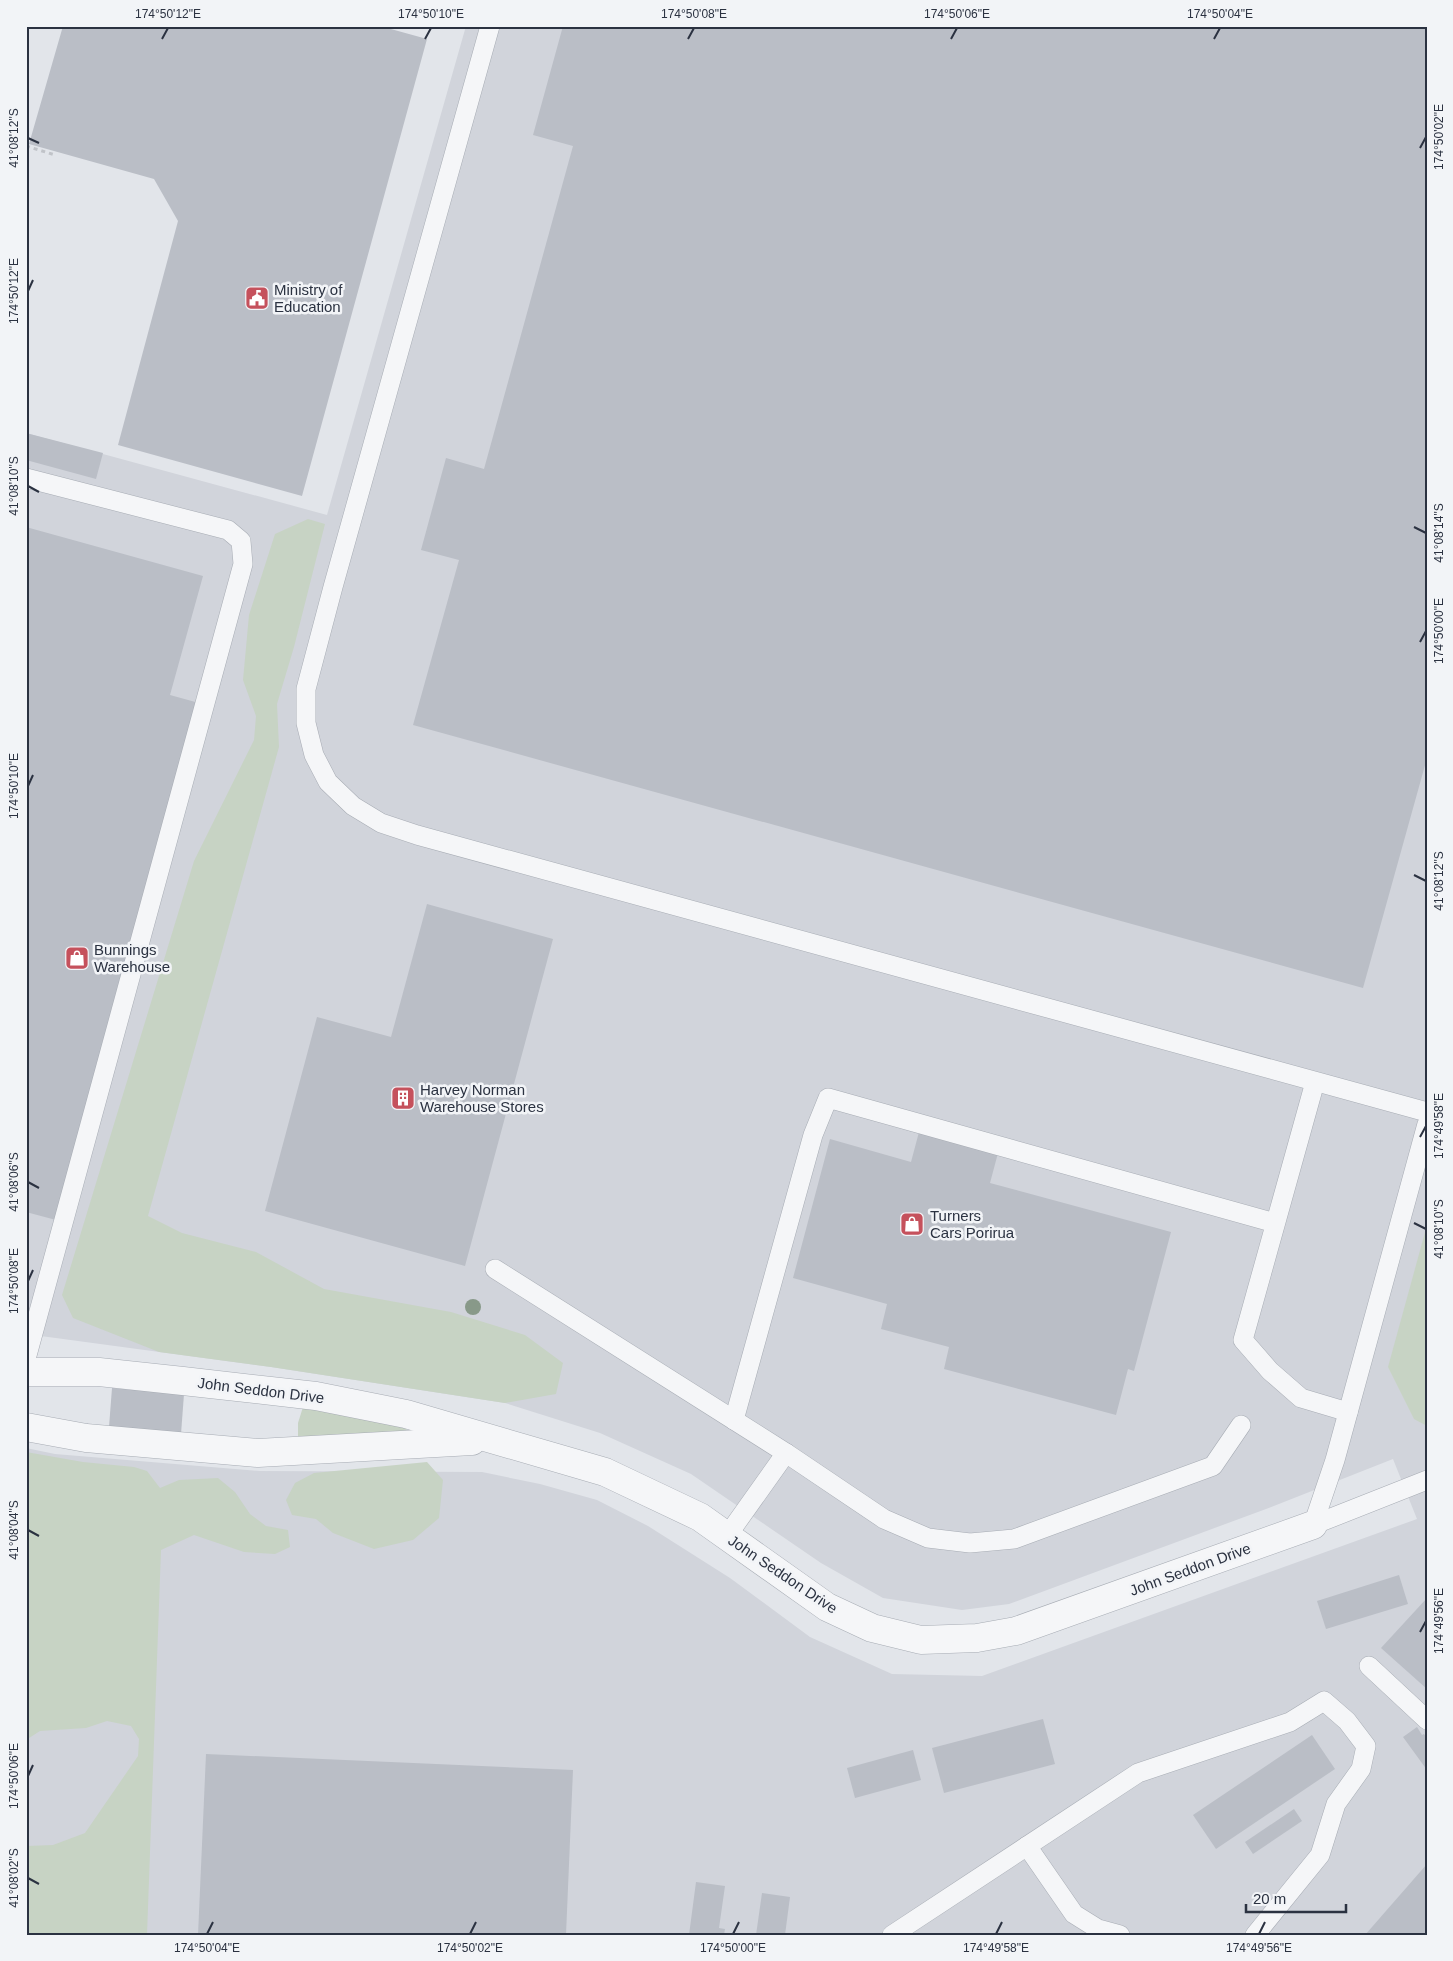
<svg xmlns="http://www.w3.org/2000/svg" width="1453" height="1961" font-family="Helvetica,sans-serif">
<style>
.built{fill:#d1d4db}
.green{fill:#c7d3c4}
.building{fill:#babec6}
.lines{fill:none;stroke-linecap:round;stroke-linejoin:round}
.lane-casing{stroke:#a7acb4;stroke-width:20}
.street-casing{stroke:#a7acb4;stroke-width:29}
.path{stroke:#c0c3c8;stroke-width:3;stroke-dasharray:4 4;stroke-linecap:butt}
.lane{stroke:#f5f6f8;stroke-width:19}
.street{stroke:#f5f6f8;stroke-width:28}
.tree{fill:#889989}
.ticks{fill:none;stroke:#2b3241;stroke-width:2}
.labels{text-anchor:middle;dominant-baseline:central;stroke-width:5;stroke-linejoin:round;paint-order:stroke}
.poi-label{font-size:15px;fill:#2b3241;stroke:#f2f4f7;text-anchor:start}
.street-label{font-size:15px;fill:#2b3241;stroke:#f2f4f7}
.neatline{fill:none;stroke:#2b3241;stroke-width:2}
.ticks-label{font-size:12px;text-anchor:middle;fill:#2b3241}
</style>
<rect width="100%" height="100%" fill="#e2e5ea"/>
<path class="built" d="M466,26H1427V1935H26V1448L55,1454L260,1471L482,1472L540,1484L597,1500L648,1526L730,1578L810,1637L892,1674L982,1676L1417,1519L1393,1459L1266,1509L1009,1604L962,1610L883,1598L821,1563L691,1474L600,1433L505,1403L271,1367L26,1334V433L327,515Z"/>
<g class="green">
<path d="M308,519L325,524L294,647L277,704L279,747L148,1216L182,1233L256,1252L324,1289L451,1312L525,1335L563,1363L556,1394L505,1403L271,1367L159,1352L73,1318L62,1295L194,861L254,740L256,716L243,680L249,615L275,534Z"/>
<path d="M1427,1225V1426L1414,1419L1388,1367Z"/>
<path d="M303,1407L407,1427L406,1432L298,1439V1423Z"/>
<path d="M26,1452L83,1462L134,1467L147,1471L160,1488L179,1480L218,1478L235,1492L250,1514L266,1526L288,1530L290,1547L275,1554L244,1552L194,1535L161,1550L147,1935H26V1846L53,1845L85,1833L138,1756L139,1739L131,1726L107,1721L86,1728L40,1731L26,1740Z"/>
<path d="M427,1462L443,1480L439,1518L413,1540L374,1549L333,1533L316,1519L292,1515L286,1500L295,1483L314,1473Z"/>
</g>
<g class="building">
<path d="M63,26H380L427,39L302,496L118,445L178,221L154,179L29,144Z"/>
<path d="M563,26H1427V758L1363,988L413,725L459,560L421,550L446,458L484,469L573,146L533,135Z"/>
<path d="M26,433L103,453L96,479L26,460Z"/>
<path d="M26,527L203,576L170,695L199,703L56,1220L26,1212Z"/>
<path d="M427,904L553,939L465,1266L265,1211L317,1017L391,1037Z"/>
<path d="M919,1132L998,1153L990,1183L1171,1232L1134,1371L1128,1369L1116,1415L944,1369L949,1347L881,1329L887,1304L793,1278L830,1139L911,1162Z"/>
<path d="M112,1388L184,1394L181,1434L109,1427Z"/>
<path d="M1399,1575L1408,1604L1326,1629L1317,1601Z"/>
<path d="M1427,1598V1689L1381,1648Z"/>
<path d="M1043,1719L1055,1764L944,1793L932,1748Z"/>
<path d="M1417,1727L1422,1735L1424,1734L1427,1738V1770L1403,1737Z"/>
<path d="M1312,1735L1335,1769L1216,1849L1193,1815Z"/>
<path d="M913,1750L921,1780L855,1798L847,1768Z"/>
<path d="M206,1754L573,1770L566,1935H198Z"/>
<path d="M1294,1809L1302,1821L1253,1854L1245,1842Z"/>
<path d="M1427,1864V1935H1365Z"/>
<path d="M696,1882L725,1886L719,1928L725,1929L724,1935H689Z"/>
<path d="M762,1893L790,1897L785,1935H756Z"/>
</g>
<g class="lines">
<g class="lane-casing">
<g id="lane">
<path d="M490,26L333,587L306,689V723L314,755L328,782L353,806L381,823L417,835L1427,1112"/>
<path d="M26,478L228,530L241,541L243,564L26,1359"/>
<path d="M1315,1082L1243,1340L1270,1371L1301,1398L1348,1412"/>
<path d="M495,1269L786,1453L884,1519L928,1538L970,1543L1014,1539L1213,1466L1241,1425"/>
<path d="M734,1420L813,1135L828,1098L1275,1223"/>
<path d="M1313,1525L1335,1460L1427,1124"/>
<path d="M1313,1525L1427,1480"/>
<path d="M727,1536L786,1453"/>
<path d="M1369,1666L1427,1720"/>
<path d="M1027,1846L1074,1914L1098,1929L1120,1935"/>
<path d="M892,1935L1138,1773L1290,1722L1324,1701L1347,1721L1366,1746L1361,1769L1336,1804L1320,1855L1255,1935"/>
</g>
</g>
<g class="street-casing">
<g id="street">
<path d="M26,1372H99L183,1381L316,1396L406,1414L605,1472L700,1517L827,1607L872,1628L921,1640L977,1638L1016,1631L1313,1525"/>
<path d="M26,1427L86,1438L258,1453L472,1441"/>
</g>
</g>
<path class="path" d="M26,146L55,155"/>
<use href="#lane" class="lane"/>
<use href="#street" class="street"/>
</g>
<circle class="tree" cx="473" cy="1307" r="8"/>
<path class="ticks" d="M162,39L168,28M425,39L431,28M688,39L694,28M951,39L957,28M1214,39L1220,28M28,138L39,143M1420,148L1426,137M28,291L33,280M28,486L39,492M1414,527L1426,533M1420,642L1426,631M28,786L33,775M1414,875L1426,881M1420,1137L1426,1126M28,1182L39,1188M1414,1223L1426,1229M28,1281L33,1270M28,1530L39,1536M1420,1632L1426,1621M28,1776L33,1765M28,1878L39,1884M207,1934L213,1922M470,1934L476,1922M733,1934L739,1922M996,1934L1002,1922M1259,1934L1265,1922"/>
<defs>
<g id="civic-square" transform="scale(1.25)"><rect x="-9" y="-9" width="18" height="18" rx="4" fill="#c5515c" stroke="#f2f4f7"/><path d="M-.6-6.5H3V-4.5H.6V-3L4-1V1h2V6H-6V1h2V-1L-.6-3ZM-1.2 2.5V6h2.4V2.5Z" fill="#fff"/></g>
<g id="shop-square" transform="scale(1.25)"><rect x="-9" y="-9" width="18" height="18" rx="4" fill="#c5515c" stroke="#f2f4f7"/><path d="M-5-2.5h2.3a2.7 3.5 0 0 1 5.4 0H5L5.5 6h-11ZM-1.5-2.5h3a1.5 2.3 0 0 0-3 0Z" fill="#fff"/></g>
<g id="building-square" transform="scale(1.25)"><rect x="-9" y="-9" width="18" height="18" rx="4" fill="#c5515c" stroke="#f2f4f7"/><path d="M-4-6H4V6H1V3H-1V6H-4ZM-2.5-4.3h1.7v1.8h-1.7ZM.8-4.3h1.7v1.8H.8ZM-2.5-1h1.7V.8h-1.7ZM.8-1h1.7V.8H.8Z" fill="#fff"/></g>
</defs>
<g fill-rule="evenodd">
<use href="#civic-square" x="257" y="298"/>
<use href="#shop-square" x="77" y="958"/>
<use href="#building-square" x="403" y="1098"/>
<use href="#shop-square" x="912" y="1224"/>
</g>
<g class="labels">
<g class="poi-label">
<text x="274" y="289">Ministry of<tspan x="274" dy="17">Education</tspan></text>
<text x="94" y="949">Bunnings<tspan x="94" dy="17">Warehouse</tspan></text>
<text x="420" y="1089">Harvey Norman<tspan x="420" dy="17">Warehouse Stores</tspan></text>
<text x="930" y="1215">Turners<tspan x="930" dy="17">Cars Porirua</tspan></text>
</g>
<g class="street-label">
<text transform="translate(261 1390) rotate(7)">John Seddon Drive</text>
<text transform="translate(1190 1569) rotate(-20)">John Seddon Drive</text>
<text transform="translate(783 1574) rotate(34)">John Seddon Drive</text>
</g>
</g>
<rect width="1453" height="1961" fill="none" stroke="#f2f4f7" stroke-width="55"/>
<path d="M1246 1904v8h100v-8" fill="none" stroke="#2b3241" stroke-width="2.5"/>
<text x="1253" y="1904" font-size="15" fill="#2b3241" stroke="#f2f4f7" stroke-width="4" paint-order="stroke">20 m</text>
<rect x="28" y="28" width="1398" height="1906" class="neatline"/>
<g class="ticks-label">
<text x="168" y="18">174°50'12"E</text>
<text x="431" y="18">174°50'10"E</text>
<text x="694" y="18">174°50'08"E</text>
<text x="957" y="18">174°50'06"E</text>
<text x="1220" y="18">174°50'04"E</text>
<text transform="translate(1439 137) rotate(-90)" y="4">174°50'02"E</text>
<text transform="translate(14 138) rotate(-90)" y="4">41°08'12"S</text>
<text transform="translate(14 291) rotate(-90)" y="4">174°50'12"E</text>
<text transform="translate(14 486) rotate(-90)" y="4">41°08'10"S</text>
<text transform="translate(1439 533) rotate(-90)" y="4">41°08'14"S</text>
<text transform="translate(1439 631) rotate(-90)" y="4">174°50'00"E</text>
<text transform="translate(14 786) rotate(-90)" y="4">174°50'10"E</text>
<text transform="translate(1439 881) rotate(-90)" y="4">41°08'12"S</text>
<text transform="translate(1439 1126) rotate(-90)" y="4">174°49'58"E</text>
<text transform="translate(14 1182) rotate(-90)" y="4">41°08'06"S</text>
<text transform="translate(1439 1229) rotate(-90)" y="4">41°08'10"S</text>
<text transform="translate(14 1281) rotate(-90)" y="4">174°50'08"E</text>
<text transform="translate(14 1530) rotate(-90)" y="4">41°08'04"S</text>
<text transform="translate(1439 1621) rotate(-90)" y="4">174°49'56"E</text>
<text transform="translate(14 1776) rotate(-90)" y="4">174°50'06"E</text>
<text transform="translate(14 1878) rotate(-90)" y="4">41°08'02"S</text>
<text x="207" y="1952">174°50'04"E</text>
<text x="470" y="1952">174°50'02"E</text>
<text x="733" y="1952">174°50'00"E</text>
<text x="996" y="1952">174°49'58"E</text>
<text x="1259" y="1952">174°49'56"E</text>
</g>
</svg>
